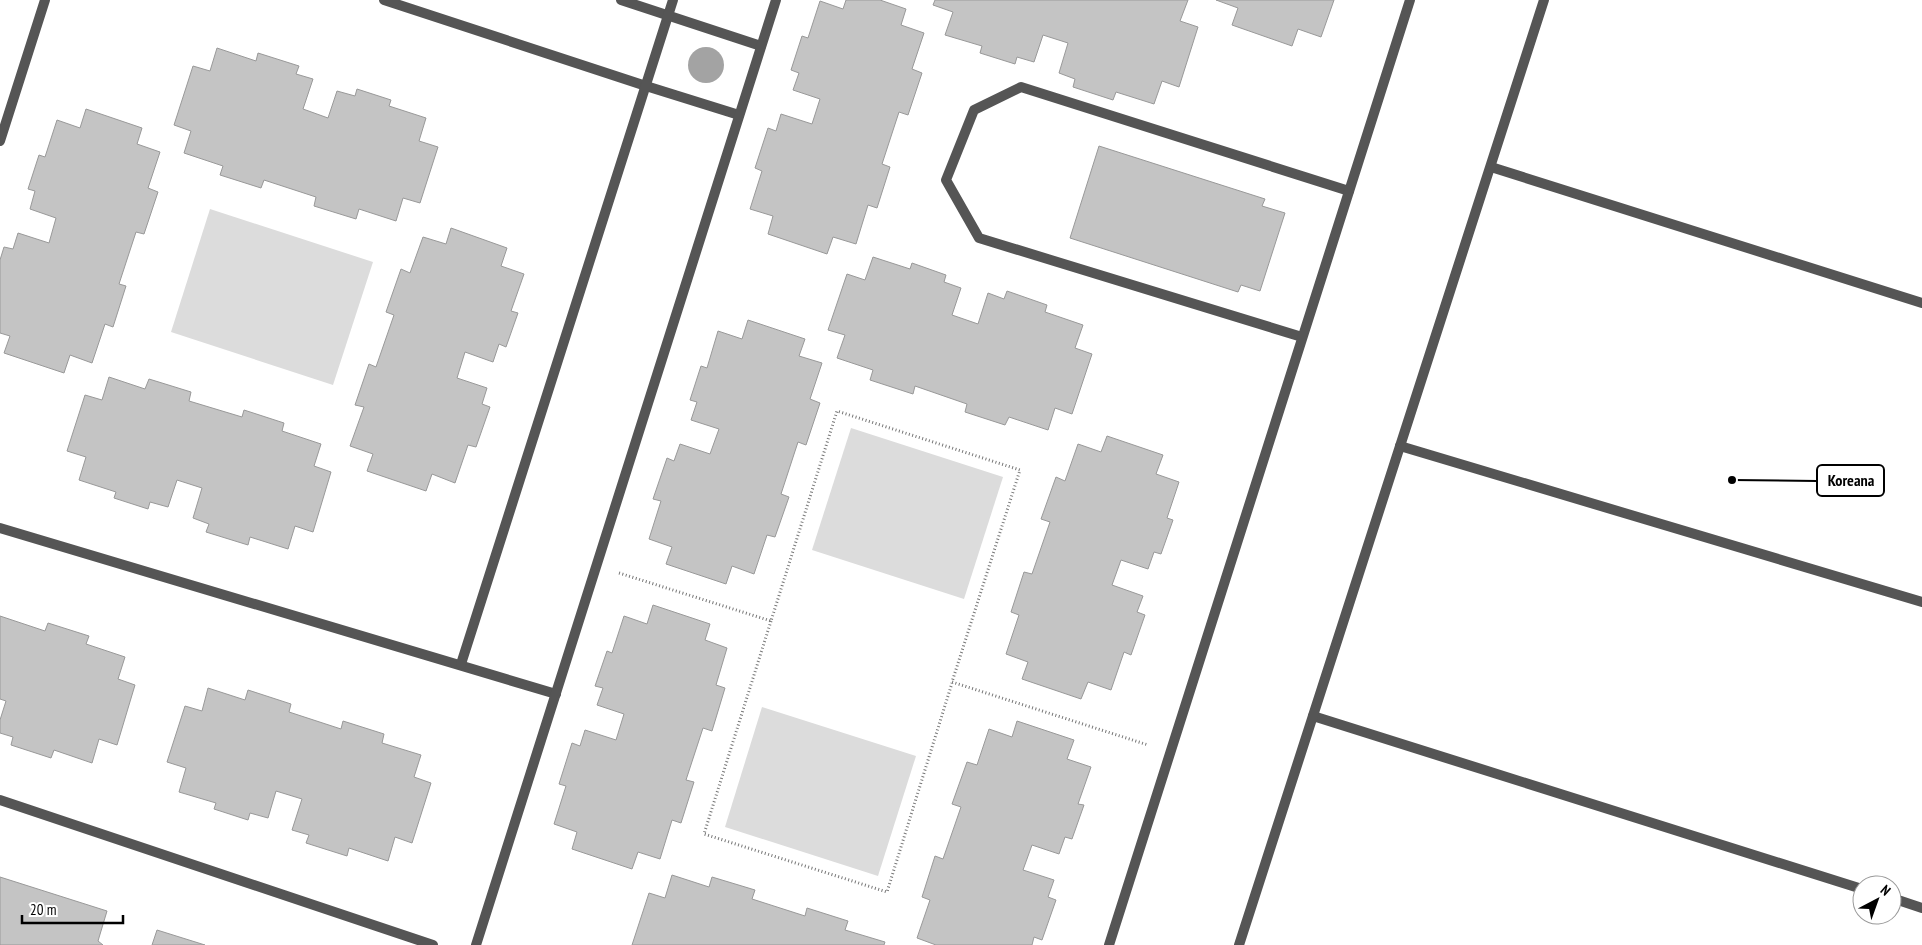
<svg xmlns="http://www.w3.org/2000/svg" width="1922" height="945" font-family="'PT Sans Narrow',sans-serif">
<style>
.green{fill:#dcdcdc}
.water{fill:#a3a3a3}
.building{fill:#c4c4c4;stroke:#999}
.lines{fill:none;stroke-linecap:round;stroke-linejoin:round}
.path{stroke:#777;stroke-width:3;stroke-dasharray:1 2.5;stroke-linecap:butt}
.lane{stroke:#555;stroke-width:10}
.street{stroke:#555;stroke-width:10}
.leader{fill:none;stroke:#000;stroke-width:2}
.callout-dot{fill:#000;stroke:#fff;stroke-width:2}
.callout{fill:#fff;stroke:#000;stroke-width:2}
.callout-label{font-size:16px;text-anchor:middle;font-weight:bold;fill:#000}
</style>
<rect width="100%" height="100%" fill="#fff"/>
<g class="green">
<path d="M210,209L373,262L333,385L171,332Z"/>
<path d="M851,428L1003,477L964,599L812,550Z"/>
<path d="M762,707L916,756L878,876L725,827Z"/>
</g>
<circle class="water" cx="706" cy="65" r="18"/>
<g class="building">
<path d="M846,0H880L906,9L901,25L924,33L912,69L922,73L908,115L899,112L882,164L890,167L877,208L868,205L856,244L833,237L827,254L768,234L773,216L750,209L762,171L755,168L768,128L776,131L781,114L812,124L820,99L793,90L799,73L791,70L802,36L808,38L820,1L843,9Z"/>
<path d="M935,0H1188L1180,21L1198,27L1179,87L1162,81L1154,104L1116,92L1113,100L1073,87L1075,79L1059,73L1068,43L1043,35L1034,62L1017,57L1015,64L980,53L982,46L945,35L953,12L933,5Z"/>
<path d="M1216,0H1334L1321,37L1298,29L1292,46L1232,25L1238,8Z"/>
<path d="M217,48L256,61L258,53L299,66L296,74L313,79L303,109L328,118L337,91L355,96L357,89L391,100L389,106L426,118L419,141L438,147L420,203L403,198L396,221L359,209L356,219L314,206L316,197L264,180L261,188L220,175L223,166L184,153L191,131L174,125L193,66L210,71Z"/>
<path d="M86,109L142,128L137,144L160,152L148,188L158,192L144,234L136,232L119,284L126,286L113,327L105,324L92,363L70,355L64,373L4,353L10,336L0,333V260L4,247L13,249L18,233L49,243L56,218L30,209L35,191L28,189L39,155L45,157L57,120L80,128Z"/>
<path d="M1099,146L1265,199L1262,206L1285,213L1260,291L1241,285L1238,292L1070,238Z"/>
<path d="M451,228L507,248L501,266L524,274L511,311L518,313L506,347L499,344L493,362L465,352L457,378L487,388L482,404L490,407L476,447L468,445L455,483L432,474L426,491L367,471L373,454L350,446L364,407L355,405L369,364L376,367L394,315L386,312L401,269L410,273L423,237L446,244Z"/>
<path d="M873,257L910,269L912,263L946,275L944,282L961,288L952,315L978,324L988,293L1004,299L1007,291L1047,305L1045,312L1083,325L1075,348L1092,354L1072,414L1055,408L1048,430L1009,417L1005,425L965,412L967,404L915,386L913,394L870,380L873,370L837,358L845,335L828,330L847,274L865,280Z"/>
<path d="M748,320L805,339L799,356L822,363L810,399L820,403L806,445L798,442L781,494L789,497L775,537L767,535L754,574L732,566L726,584L666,564L672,547L649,539L661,501L653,499L667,458L674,461L680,444L710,454L719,429L691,420L697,402L690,400L701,366L707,368L718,331L742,339Z"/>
<path d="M109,377L145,389L149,379L191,392L189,401L242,417L244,410L284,423L282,431L321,444L314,466L331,472L313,532L295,526L288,549L250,537L248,545L206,532L209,524L193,518L202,488L177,480L168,507L150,502L148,509L114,498L116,492L79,480L86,457L67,451L85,395L102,400Z"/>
<path d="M1107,436L1163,455L1156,474L1179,482L1167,518L1173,520L1161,554L1154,552L1148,569L1121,560L1112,585L1143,596L1137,612L1145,615L1131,655L1124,652L1111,690L1088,682L1081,699L1022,679L1028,662L1006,654L1019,615L1011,612L1024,572L1032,574L1050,522L1041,519L1056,477L1065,481L1078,444L1101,452Z"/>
<path d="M653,605L710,624L705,640L727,648L716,685L725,688L712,731L703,728L686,780L694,782L681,823L672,820L660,859L638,852L632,869L572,849L577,832L554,824L566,786L559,784L572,743L580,746L585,730L616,740L624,714L597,705L603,688L595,686L607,651L612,653L624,616L647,624Z"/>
<path d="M0,616L45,631L48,623L89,636L86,644L125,657L118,679L135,685L117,745L99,739L92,763L54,750L51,758L11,745L13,737L0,733V720L6,701L0,699Z"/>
<path d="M208,688L245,700L248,690L291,704L289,712L341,729L343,721L384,734L382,743L421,755L414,777L431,783L412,843L395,837L388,861L349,848L347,856L306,843L309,835L292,830L302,799L276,791L268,818L250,813L248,820L214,809L216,803L179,792L186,768L167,762L185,706L202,711Z"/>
<path d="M1017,721L1074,740L1067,759L1091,767L1078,804L1084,805L1072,839L1065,837L1059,854L1032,845L1023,870L1054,880L1048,897L1056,900L1042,940L1034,937L1032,945H936L917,938L930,900L922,897L935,856L943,859L961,807L952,804L967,762L977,765L989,729L1012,737Z"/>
<path d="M672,875L709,887L712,877L755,890L752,899L805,916L807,908L848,921L845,930L885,942L884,945H632L649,893L665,898Z"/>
<path d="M0,877L107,911L98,941L103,945H0Z"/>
<path d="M157,930L205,945H152Z"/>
</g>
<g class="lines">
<g class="path">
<path d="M619,573L771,621L837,411L1020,470L952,682L1148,745"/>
<path d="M771,621L704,834L887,892L952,683"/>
</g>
<g class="lane">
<path d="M384,0L646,86L739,115"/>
<path d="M621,0L761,46"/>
<path d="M0,141L45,0"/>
<path d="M1302,337L979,238L946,180L974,110L1021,87L1349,191"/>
<path d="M0,528L556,694"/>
<path d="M461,664L673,0"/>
<path d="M0,800L433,945"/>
<path d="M476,945L776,0"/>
<path d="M1109,945L1410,0"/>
</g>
<g class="street">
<path d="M1491,167L1922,303"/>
<path d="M1400,446L1922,602"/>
<path d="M1313,716L1862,889"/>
<path d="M1892,898L1922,908"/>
<path d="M1239,945L1544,0"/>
</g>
</g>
<path class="leader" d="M1732 480L1817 481"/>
<circle class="callout-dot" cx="1732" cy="480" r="5"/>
<rect class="callout" x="1817" y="465" width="67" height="31" rx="5"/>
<g class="callout-label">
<text x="1851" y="486">Koreana</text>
</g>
<g transform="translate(1877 900) rotate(41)"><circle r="24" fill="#ffffff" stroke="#999999"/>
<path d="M0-4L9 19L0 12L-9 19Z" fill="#000000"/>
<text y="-8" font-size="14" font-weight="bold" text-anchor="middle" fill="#000000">N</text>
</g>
<path d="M22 915v8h101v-8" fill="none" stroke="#000000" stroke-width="2.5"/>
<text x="30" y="915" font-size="15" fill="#000000" stroke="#ffffff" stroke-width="4" paint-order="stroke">20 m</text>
</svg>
